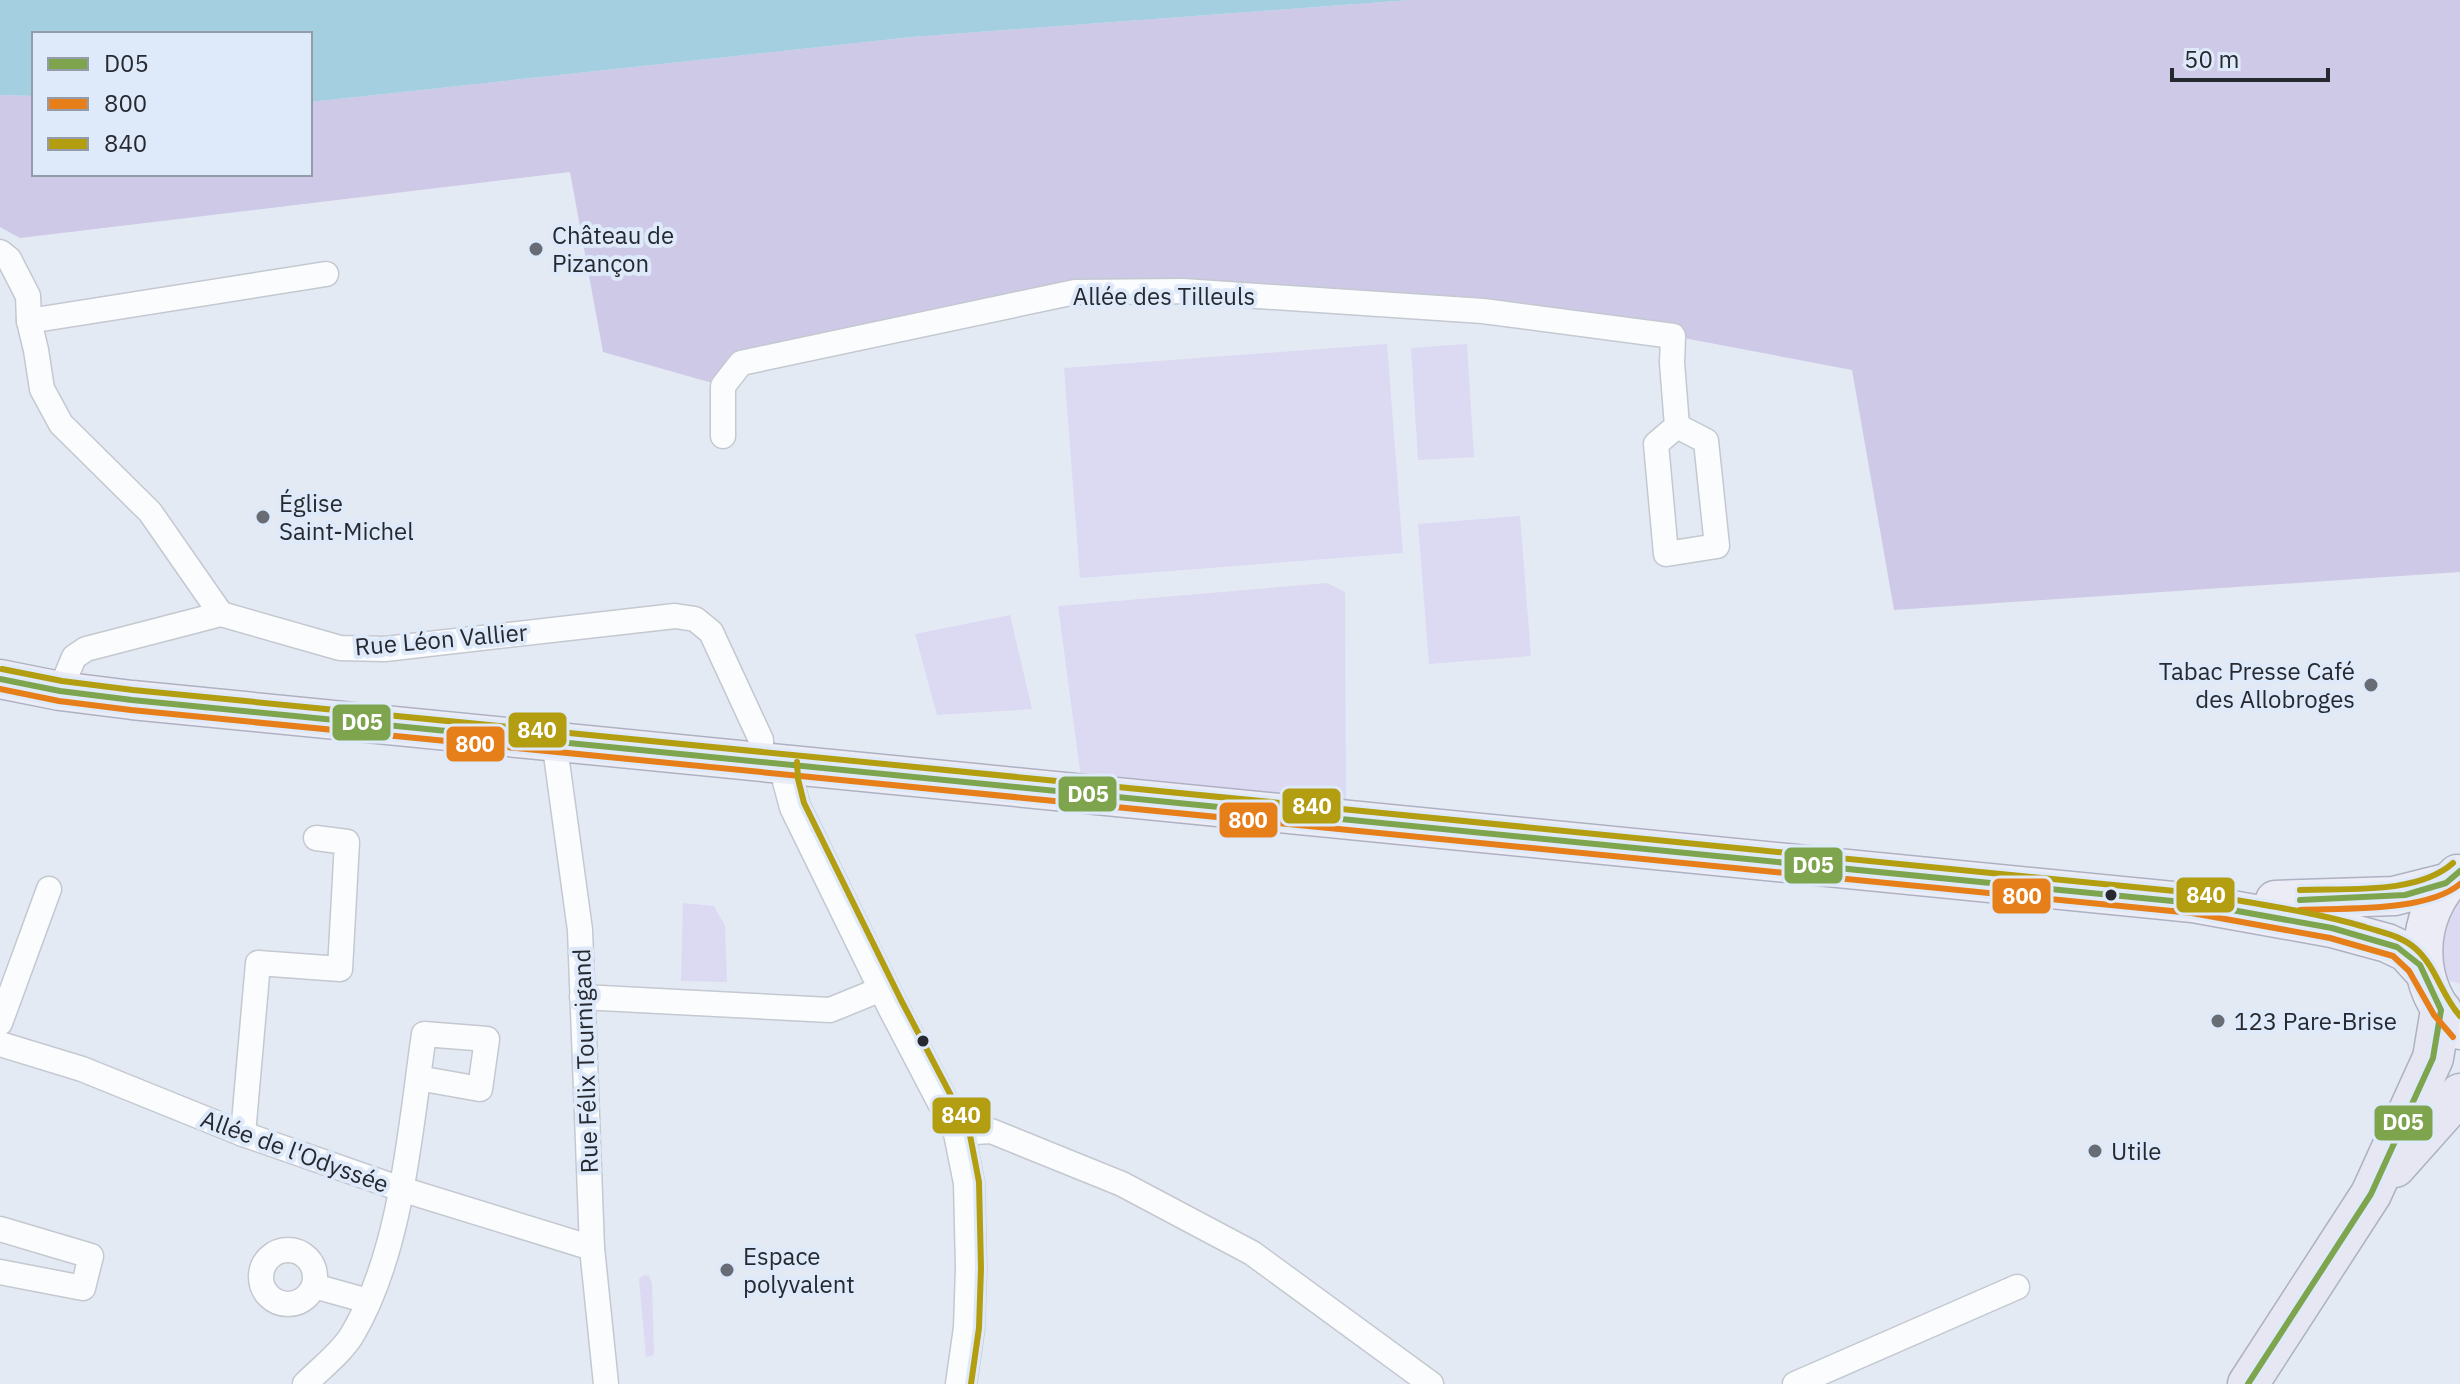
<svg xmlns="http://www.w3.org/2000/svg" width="2460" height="1384" font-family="'IBM Plex Sans',sans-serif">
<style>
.green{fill:#dcd9f3}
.forest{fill:#cdc9e7}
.water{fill:#a4cfe1}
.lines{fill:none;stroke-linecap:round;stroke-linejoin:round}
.minor-casing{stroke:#c4c8d0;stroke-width:27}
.tertiary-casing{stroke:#c4c8d0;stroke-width:33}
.primary-casing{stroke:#adb1c2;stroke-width:41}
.trunk-casing{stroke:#adb1c2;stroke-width:43}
.minor{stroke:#fbfcfd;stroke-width:24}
.tertiary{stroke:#fbfcfd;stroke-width:30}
.primary{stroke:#ebecf5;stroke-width:38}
.trunk{stroke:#e6e7f2;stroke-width:40}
.bus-1-casing{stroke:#dee9fa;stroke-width:12}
.bus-2-casing{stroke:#dee9fa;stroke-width:12}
.bus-3-casing{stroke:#dee9fa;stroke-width:12}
.bus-1{stroke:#7ea44e;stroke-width:6}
.bus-2{stroke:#e67e19;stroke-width:6}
.bus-3{stroke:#b39d11;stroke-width:6}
.poi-dot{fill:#686d75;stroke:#dee9fa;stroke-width:3}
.bus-dot{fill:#262930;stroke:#dee9fa;stroke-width:3}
.labels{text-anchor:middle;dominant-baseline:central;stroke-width:8;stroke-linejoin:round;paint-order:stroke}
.poi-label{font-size:24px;fill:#262930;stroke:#dee9fa;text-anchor:start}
.street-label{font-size:24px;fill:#262930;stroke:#dee9fa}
.line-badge{stroke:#dee9fa;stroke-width:3}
.badge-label{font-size:22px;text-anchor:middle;font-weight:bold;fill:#fff}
</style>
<rect width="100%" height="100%" fill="#e4eaf4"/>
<g class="green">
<path d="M1387,344L1403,553L1080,578L1064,368Z"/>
<path d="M1467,344L1474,457L1418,460L1411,348Z"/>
<path d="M1520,516L1531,656L1429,664L1418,524Z"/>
<path d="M1327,583L1345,592L1346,802L1081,778L1058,606Z"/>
<path d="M1010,615L1032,709L937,715L915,634Z"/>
<path d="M2460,897V984L2448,980C2438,945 2442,928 2460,897Z"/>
<path d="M683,903L714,906L725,926L727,982L681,981Z"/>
<path d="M644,1275L649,1276L652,1283L654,1355L646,1357L639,1279Z"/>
</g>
<path class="forest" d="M1410,0H2460V572L1894,610L1852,370L1673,336L1075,292L742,363L723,386L603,352L570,172L20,238L0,227V95L34,96V174H310V102L912,37Z"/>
<path class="water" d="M0,0H1410L912,37L310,102V34H34V96L0,95Z"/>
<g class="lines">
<g class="minor-casing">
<g id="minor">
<path d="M0,252L9,259L28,296L29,321L36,350L42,389L61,424L150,512L221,614"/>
<path d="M29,321L326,274"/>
<path d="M723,436V386L741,363L1075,292L1183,291L1483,311L1673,336L1672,363L1677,426L1656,444L1666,554L1717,546L1706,441L1677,426"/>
<path d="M60,691L74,657L86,649L221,614L340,648L385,649L675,616L695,619L711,632L761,740V761"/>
<path d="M554,740L580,930L592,1248L606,1384"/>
<path d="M582,997L830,1010L884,988"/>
<path d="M0,1023L49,889"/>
<path d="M0,1044L82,1069L243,1134L401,1189L592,1248"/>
<path d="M959,1133L991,1131L1122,1184L1252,1253L1431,1384"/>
<path d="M243,1134L258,963L340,969L347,842L316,838"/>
<path d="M0,1229L91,1256L83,1288L0,1272"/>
<circle cx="288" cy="1277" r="27"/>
<path d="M314,1286L368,1301"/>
<path d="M305,1384C320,1369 341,1353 352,1335C402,1251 410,1130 424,1034L487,1039L480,1089L418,1078"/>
<path d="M1795,1384L2017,1287"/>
</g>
</g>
<g class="tertiary-casing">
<path id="tertiary" d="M787,763L788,781L795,807L892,1005L959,1133L969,1183L971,1268L969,1328L961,1384"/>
</g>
<g class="primary-casing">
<g id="primary">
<path d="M0,679L60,691L132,700L2193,903L2332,928L2387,943L2406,952L2425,973"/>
<path d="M2457,874C2412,914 2411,991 2460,1030"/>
<path d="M2275,900L2394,896L2446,883"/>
</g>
</g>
<g class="trunk-casing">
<g id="trunk">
<path d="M2395,1167L2460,1094"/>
<path d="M2248,1384L2371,1194L2433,1058L2441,1010"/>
</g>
</g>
<use href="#minor" class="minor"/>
<use href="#tertiary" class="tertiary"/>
<use href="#primary" class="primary"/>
<use href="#trunk" class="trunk"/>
<g class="bus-1-casing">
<g id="bus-1">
<path d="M0,679L60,691L132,700L2193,903L2332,928L2397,947L2420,965L2441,1010L2433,1058L2371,1194L2248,1384"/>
<path d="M2300,900L2405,895L2446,883L2460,871"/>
</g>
</g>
<g class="bus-2-casing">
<g id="bus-2">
<path d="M0,689L59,701L131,710L2192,913L2330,938L2393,956L2409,971L2434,1015L2453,1037"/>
<path d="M2300,910C2344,908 2427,912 2460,884"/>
</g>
</g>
<g class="bus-3-casing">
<g id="bus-3">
<path d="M2,669L62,681L133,690L2195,893C2252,903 2310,911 2365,927C2383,933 2402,936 2416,949C2436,967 2442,996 2460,1016"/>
<path d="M797,762L798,779L804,803L901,1000L969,1130L979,1182L981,1268L979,1328L971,1384"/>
<path d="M2300,890C2346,888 2417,895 2453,863"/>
</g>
</g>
<use href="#bus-1" class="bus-1"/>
<use href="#bus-2" class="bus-2"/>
<use href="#bus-3" class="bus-3"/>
</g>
<g class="poi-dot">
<circle cx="536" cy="249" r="8"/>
<circle cx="263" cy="517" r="8"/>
<circle cx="2371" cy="685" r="8"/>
<circle cx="2218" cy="1021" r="8"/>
<circle cx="2095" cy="1151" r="8"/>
<circle cx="727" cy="1270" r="8"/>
</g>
<g class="bus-dot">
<circle cx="2111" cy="895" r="7"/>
<circle cx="923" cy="1041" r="7"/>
</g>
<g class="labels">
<g class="poi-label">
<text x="552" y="235">Château de<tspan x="552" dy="28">Pizançon</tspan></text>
<text x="279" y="503">Église<tspan x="279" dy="28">Saint-Michel</tspan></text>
<text x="2355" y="671" text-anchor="end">Tabac Presse Café<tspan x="2355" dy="28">des Allobroges</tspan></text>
<text x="2234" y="1021">123 Pare-Brise</text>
<text x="2111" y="1151">Utile</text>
<text x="743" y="1256">Espace<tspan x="743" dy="28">polyvalent</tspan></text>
</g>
<g class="street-label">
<text x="1164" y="296">Allée des Tilleuls</text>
<text transform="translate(441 639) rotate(-5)">Rue Léon Vallier</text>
<text transform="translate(585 1061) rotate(-92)">Rue Félix Tournigand</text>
<text transform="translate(295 1151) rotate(20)">Allée de l'Odyssée</text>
</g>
</g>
<g class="line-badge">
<rect x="331" y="703" width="61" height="39" rx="8" fill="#7ea44e"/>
<rect x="507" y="711" width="61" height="38" rx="8" fill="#b39d11"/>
<rect x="445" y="725" width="61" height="38" rx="8" fill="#e67e19"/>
<rect x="1057" y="775" width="61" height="38" rx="8" fill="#7ea44e"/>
<rect x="1281" y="787" width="61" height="38" rx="8" fill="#b39d11"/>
<rect x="1218" y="801" width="61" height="38" rx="8" fill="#e67e19"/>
<rect x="1783" y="846" width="61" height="39" rx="8" fill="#7ea44e"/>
<rect x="2175" y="876" width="61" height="38" rx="8" fill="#b39d11"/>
<rect x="1991" y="877" width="61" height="38" rx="8" fill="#e67e19"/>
<rect x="931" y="1096" width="61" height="39" rx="8" fill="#b39d11"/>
<rect x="2373" y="1104" width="61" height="38" rx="8" fill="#7ea44e"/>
</g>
<g class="badge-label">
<text x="362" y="730">D05</text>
<text x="537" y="738">840</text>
<text x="475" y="752">800</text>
<text x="1088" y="802">D05</text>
<text x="1312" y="814">840</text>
<text x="1248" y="828">800</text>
<text x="1813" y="873">D05</text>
<text x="2206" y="903">840</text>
<text x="2022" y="904">800</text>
<text x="961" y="1123">840</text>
<text x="2403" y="1130">D05</text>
</g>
<rect x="32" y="32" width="280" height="144" fill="#dee9fa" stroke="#949ca9" stroke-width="2"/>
<rect x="48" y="58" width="40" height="12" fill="#7ea44e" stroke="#949ca9" stroke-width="2"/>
<text x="104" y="72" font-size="24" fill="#262930">D05</text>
<rect x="48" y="98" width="40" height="12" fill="#e67e19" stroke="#949ca9" stroke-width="2"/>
<text x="104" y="112" font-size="24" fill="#262930">800</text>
<rect x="48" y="138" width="40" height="12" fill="#b39d11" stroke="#949ca9" stroke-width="2"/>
<text x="104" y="152" font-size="24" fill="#262930">840</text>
<path d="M2172 68v12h156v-12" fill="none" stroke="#262930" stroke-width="4"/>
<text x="2184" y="68" font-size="24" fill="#262930" stroke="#dee9fa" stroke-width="6" paint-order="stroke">50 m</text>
</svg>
